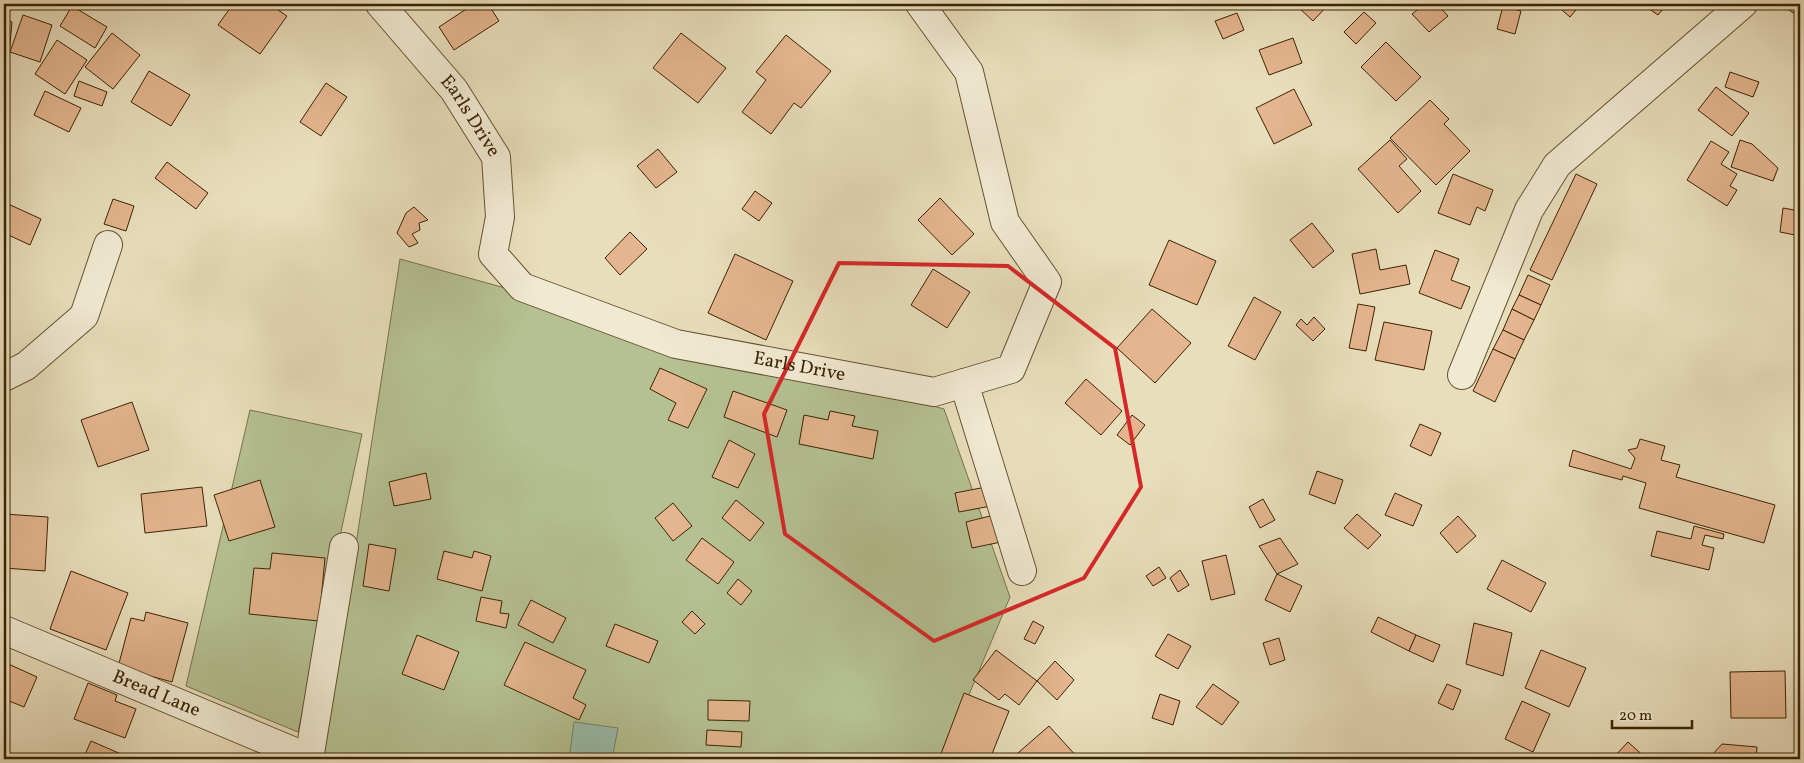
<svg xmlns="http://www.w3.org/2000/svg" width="1804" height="763" font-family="Vollkorn,serif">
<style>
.green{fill:#b5c192;stroke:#78724a}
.water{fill:#99bdaa;stroke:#738067}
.building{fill:#e4b58e;stroke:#3b2403}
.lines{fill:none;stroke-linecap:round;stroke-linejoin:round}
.street-casing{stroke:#665231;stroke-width:30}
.street{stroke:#f1ead3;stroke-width:28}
.marked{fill:none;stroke:#d62828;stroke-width:4;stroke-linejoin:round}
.labels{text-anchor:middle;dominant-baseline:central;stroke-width:4;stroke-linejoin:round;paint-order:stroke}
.street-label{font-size:19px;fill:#3b2403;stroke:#f1ead3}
</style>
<rect width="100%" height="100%" fill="#e9debc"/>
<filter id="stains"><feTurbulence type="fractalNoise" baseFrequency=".004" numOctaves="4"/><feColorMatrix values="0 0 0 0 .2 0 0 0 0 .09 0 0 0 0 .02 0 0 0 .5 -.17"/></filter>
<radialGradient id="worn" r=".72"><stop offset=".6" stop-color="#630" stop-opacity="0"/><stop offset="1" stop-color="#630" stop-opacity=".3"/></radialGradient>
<g class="green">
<path d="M400,259L944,409L1010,597L942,759H323L325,745L324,739L339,654Z"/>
<path d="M250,410L362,434L298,732L186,686Z"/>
</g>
<path class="water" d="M574,722L618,728L612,759H569Z"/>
<g class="building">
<path d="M233,4H269L287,16L260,54L218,25Z"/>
<path d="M474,4H488L499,21L454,50L439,27Z"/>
<path d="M1299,4H1329L1313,21L1297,6Z"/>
<path d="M1425,4H1437L1448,16L1429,32L1412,14Z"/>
<path d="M1555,4H1581L1570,17Z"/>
<path d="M1642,4H1667L1658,15Z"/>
<path d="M1781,4H1800L1793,13Z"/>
<path d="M72,6L107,27L95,48L60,26Z"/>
<path d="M1503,6L1521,11L1515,34L1497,29Z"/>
<path d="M1364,12L1376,23L1356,44L1344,32Z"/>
<path d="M1237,13L1244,30L1223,39L1215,21Z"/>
<path d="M23,15L52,25L40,62L10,52Z"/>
<path d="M4,20L12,22L9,55H4Z"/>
<path d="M112,33L140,55L113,89L85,67Z"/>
<path d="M681,33L726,68L698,103L653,68Z"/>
<path d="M786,35L831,71L801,108L794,103L771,134L742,112L766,80L756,72Z"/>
<path d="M1293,38L1302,63L1269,75L1259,50Z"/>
<path d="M57,40L87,60L65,94L35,74Z"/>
<path d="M1386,42L1421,77L1396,101L1361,67Z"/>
<path d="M149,71L190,95L171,126L131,102Z"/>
<path d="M1730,72L1759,82L1753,97L1725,87Z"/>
<path d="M79,81L107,92L102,106L74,96Z"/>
<path d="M326,83L347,97L321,136L300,122Z"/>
<path d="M4,86L8,88L4,98Z"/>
<path d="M1716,87L1749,113L1732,136L1698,110Z"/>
<path d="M1294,89L1312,125L1274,144L1256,108Z"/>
<path d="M45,91L81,108L69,132L34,115Z"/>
<path d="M1430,100L1449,119L1444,124L1470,151L1436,185L1390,138Z"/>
<path d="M1390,140L1407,159L1399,166L1421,191L1398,213L1358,169Z"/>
<path d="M1740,140L1752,144L1778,168L1773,181L1731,167Z"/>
<path d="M1711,141L1729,152L1721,164L1737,174L1730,186L1737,190L1727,206L1687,180Z"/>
<path d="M658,149L677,172L656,188L637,166Z"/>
<path d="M167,162L208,193L196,209L155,178Z"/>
<path d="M1453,174L1493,190L1485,211L1477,207L1470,225L1438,213Z"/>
<path d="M1576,174L1597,184L1552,280L1530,270Z"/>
<path d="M755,191L772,203L759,221L742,209Z"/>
<path d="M940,198L974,234L952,255L918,220Z"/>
<path d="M113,199L134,206L126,231L104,224Z"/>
<path d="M6,203L41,219L30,245L4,233V207Z"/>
<path d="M414,207L428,220L419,223L420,230L412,234L418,243L409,247L397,233L406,213Z"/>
<path d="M1783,208L1800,211V236L1780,232Z"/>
<path d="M1312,223L1334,251L1313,268L1290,240Z"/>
<path d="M630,232L647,249L620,275L605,258Z"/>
<path d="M1169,240L1216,261L1197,305L1149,285Z"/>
<path d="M1376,249L1380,270L1406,265L1410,284L1360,294L1352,254Z"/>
<path d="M1435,250L1459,259L1451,280L1470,287L1461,309L1419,293Z"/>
<path d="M735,254L793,281L766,340L708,313Z"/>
<path d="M933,269L970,292L947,328L911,305Z"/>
<path d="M1528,275L1550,285L1541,305L1519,295Z"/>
<path d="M1519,295L1541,305L1534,320L1512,309Z"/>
<path d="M1254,297L1281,312L1255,360L1228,346Z"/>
<path d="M1358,304L1375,307L1366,351L1349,348Z"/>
<path d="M1152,309L1191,343L1155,383L1117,348Z"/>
<path d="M1512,309L1534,320L1524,340L1503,330Z"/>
<path d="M1314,317L1325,329L1313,341L1296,325L1301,319L1307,325Z"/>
<path d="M1384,322L1432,331L1424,370L1375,360Z"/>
<path d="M1503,330L1524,340L1515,359L1493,349Z"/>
<path d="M1493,349L1515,359L1495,402L1473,391Z"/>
<path d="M660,368L707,389L688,428L668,420L676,403L650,389Z"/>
<path d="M1086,379L1122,411L1101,435L1065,403Z"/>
<path d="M733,391L787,410L777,437L724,417Z"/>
<path d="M132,402L149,450L98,467L81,420Z"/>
<path d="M830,411L855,416L852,426L878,431L873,459L799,444L804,415L828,420Z"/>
<path d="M1132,415L1145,425L1130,445L1117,435Z"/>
<path d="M1420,424L1441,433L1431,456L1410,446Z"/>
<path d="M1640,439L1665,446L1661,460L1680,465L1676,477L1775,505L1764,543L1639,508L1646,483L1623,476L1622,480L1569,466L1573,450L1631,469L1635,458L1628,450L1637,448Z"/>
<path d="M729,440L755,454L738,488L712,477Z"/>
<path d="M1317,471L1343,480L1335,504L1309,494Z"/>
<path d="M426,473L431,499L394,506L389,482Z"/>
<path d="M260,480L275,527L229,541L214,495Z"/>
<path d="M202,487L207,526L145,533L141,494Z"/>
<path d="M986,487L991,506L959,512L955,493Z"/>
<path d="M1395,493L1422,505L1413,526L1385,515Z"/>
<path d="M1263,499L1275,520L1260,528L1249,507Z"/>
<path d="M736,500L764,523L750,541L722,518Z"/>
<path d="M673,503L692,526L673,541L655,518Z"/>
<path d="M4,514L48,517L45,571L4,568Z"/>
<path d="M1357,514L1381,535L1368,549L1344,528Z"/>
<path d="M994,515L1001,542L972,548L966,522Z"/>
<path d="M1458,516L1476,536L1457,553L1440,533Z"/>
<path d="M1694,526L1724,534L1723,539L1705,535L1702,545L1714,548L1709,570L1651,556L1657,531L1691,539Z"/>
<path d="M702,538L734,562L718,584L686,560Z"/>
<path d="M1280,538L1298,564L1277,574L1259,546Z"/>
<path d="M369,544L396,549L389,591L363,586Z"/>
<path d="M444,551L472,558L474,551L491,556L482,591L437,579Z"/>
<path d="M272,553L325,558L319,621L249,614L254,568L270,569Z"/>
<path d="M1226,555L1235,594L1211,600L1202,561Z"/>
<path d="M1502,560L1546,583L1531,612L1487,589Z"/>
<path d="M1159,567L1166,578L1153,586L1146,576Z"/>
<path d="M1180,570L1189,585L1178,592L1170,578Z"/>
<path d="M71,571L128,593L106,650L50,629Z"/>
<path d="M1277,574L1302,586L1290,612L1265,600Z"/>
<path d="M738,579L752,591L741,605L727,593Z"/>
<path d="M481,597L502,601L500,613L509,614L506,628L476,621Z"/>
<path d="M531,600L566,618L553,643L518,625Z"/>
<path d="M692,611L705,624L695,634L682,622Z"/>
<path d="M146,612L188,623L172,682L118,667L131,618L144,621Z"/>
<path d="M1378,617L1416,635L1409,651L1371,632Z"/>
<path d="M1033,621L1044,627L1035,644L1024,639Z"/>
<path d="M1474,623L1512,633L1503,676L1466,664Z"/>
<path d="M615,624L658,641L649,663L606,646Z"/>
<path d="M1168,634L1191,646L1178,669L1155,656Z"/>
<path d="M417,635L459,652L444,690L402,674Z"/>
<path d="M1416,635L1440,645L1433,662L1409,651Z"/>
<path d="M1279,638L1285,660L1270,665L1263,643Z"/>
<path d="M525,642L586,670L573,698L586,705L579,720L504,685Z"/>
<path d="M4,644L9,646L4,657Z"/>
<path d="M996,650L1037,681L1019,705L1005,694L999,700L973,680Z"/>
<path d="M1541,650L1586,668L1569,707L1525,688Z"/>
<path d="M1055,661L1074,680L1057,700L1037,681Z"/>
<path d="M4,662L37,677L24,707L4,699Z"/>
<path d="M1785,671L1786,718H1731L1730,672Z"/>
<path d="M88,683L117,695L115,701L136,709L125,738L74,719Z"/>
<path d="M1213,684L1239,702L1222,725L1196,707Z"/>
<path d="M1447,684L1461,690L1453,710L1438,703Z"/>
<path d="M964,693L1009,711L990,759H939Z"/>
<path d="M1160,694L1180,701L1173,725L1152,718Z"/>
<path d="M708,700L750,701L749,721L708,720Z"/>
<path d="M1522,701L1550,714L1533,752L1505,739Z"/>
<path d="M1049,726L1079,759H1011Z"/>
<path d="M707,730L742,732L741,747L706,745Z"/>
<path d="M91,741L128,757V759H83Z"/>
<path d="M1628,742L1647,759H1612Z"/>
<path d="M1722,744L1757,747L1756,759H1712V755Z"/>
</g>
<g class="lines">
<g class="street-casing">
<g id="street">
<path id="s1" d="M380,4L454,90L496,157L500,217L493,254L522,287L676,344L934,392L1011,369L1047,282L1005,222L969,72L920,4"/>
<path d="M1462,375L1529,210L1557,165L1743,4"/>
<path d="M4,377L26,366L84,316L108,245"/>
<path d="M964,383L1022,571"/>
<path id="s2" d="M4,630L309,758"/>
<path d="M309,759L344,547"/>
</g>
</g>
<use href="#street" class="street"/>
</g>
<path class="marked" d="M839,263L1008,266L1115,348L1141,487L1084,578L934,641L785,534L764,414Z"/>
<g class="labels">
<g class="street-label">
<text stroke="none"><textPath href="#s1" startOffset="144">Earls Drive</textPath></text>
<text stroke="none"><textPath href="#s1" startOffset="624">Earls Drive</textPath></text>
<text stroke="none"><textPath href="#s2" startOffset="165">Bread Lane</textPath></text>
</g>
</g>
<rect width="1804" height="763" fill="none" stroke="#e9debc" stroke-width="20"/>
<rect x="5" y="5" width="1794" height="753" fill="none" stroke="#3b2403" stroke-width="2.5"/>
<rect x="10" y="10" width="1784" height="743" fill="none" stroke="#3b2403"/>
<path d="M1612 720v8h80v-8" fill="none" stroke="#3b2403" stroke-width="2.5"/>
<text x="1619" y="720" font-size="15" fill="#3b2403" stroke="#f1ead3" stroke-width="4" paint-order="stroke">20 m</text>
<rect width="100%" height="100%" filter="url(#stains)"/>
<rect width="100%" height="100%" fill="url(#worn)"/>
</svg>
